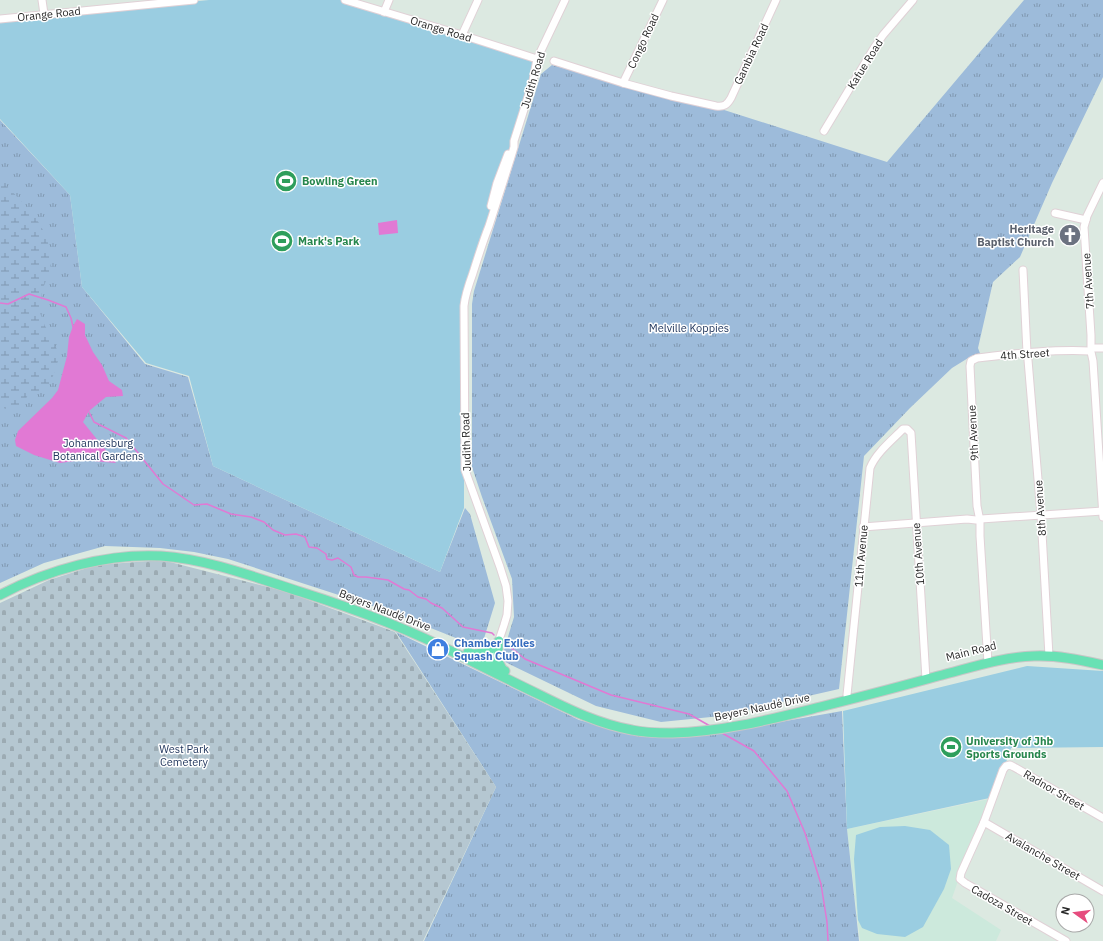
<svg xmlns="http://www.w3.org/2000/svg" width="1103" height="941" font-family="'IBM Plex Sans',sans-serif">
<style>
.education{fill:#cce9dc}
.grass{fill:url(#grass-tufts)}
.wetland{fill:url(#wetland-marsh)}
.cemetery{fill:url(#cemetery-stones)}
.pitch{fill:#9acde1}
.water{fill:#e179d4}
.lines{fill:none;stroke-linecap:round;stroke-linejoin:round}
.stream{stroke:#e179d4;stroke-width:1.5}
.minor-casing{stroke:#e0d1d6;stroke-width:9}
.major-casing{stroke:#c7c7c7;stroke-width:11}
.minor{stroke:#fff;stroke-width:7}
.major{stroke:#69e1b4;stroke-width:9}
.labels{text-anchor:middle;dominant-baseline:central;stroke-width:3;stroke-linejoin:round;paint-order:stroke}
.street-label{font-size:11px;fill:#282828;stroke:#fff}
.leisure-label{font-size:11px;font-weight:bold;fill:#27864d;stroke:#fff;text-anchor:start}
.worship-label{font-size:11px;font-weight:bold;fill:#5b616d;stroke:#fff;text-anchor:end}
.park-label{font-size:11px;fill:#21365d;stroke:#fff}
.shop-label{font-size:11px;font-weight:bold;fill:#366cbe;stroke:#fff;text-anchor:start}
</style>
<defs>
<pattern id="grass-tufts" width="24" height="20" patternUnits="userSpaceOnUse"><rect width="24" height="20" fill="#9dbbda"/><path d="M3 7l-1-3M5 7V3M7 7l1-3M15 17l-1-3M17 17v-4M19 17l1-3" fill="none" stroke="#8098b1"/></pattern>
<pattern id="wetland-marsh" width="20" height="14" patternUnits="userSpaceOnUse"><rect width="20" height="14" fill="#9dbbda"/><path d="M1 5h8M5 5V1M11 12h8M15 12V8" fill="none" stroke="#8098b1"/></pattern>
<pattern id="cemetery-stones" width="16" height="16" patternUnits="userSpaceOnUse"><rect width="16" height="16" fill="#b5c7d1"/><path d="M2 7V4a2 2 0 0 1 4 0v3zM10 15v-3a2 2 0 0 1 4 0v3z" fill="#9cabb3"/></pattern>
</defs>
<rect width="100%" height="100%" fill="#dce9e1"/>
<path class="education" d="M994,798L959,878L952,898L1001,930L996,941H860L847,829Z"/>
<g class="grass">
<path d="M1024,0H1103V77L1052,183L1020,257L993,282L978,348L981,356L973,355L952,368L910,408L864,456L839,689L721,716L661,722L596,706L501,660L514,617L512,579L482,497L472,467V304L474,291L541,74L552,65L721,109L887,162Z"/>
<path d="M0,120L70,195L82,287L145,364L188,377L213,466L440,572L465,508L470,514L495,603L481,648L388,611L228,559L194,552L160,548L105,546L44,563L0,583Z"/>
<path d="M396,632L579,720L635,734L662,737L702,736L842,711L847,829L859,941H424L496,787Z"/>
</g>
<path class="wetland" d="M0,182L10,189L36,218L47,237L51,261L50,272L42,290L40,313L45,326L53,339L57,350L58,361L53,376L47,390L43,393L37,391H31C26,396 26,401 22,406C17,414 7,409 0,407Z"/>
<path class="cemetery" d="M162,560L284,591L395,632L496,787L423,941H0V603L49,580L97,565Z"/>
<g class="pitch">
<path d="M209,0H340L387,13L543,63L464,312V508L440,572L213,466L189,376L146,363L82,287L70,195L0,119V20Z"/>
<path d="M1027,666L1103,671V747L1011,748L994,797L847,829L843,711Z"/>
<path d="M905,826L930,830L949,845L951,869L944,889L923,927L905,937L877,934L862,928L858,920L854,859L856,835L880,827Z"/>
</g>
<g class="water">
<path d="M397,220L398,233L379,235L378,223Z"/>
<path d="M77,319L85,324V335L93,352L102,365L109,381L122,390L123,396L106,397L89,411L83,422L116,463L82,460L60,463L34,455L16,446L15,440L18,431L52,398L58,390L67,356L69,337L73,326Z"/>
</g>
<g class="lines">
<g class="stream">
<path d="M0,303L8,304L29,294L48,300L66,307L71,318L73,327"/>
<path d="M88,410L94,422L126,438L163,484L172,490L194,505L207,504L231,514L251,517L264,522L273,530L285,535L296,534L305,537L309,547L317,548L326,554L327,559L332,560L338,558L351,567L354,575L358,577H366L388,580L404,589L409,590L418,597L426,599L431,603L442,608L463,627L492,633L494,635"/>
<path d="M505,643L525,659L611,695L689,714L710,726"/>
<path d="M722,733L754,751L787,791L805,833L821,884L827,922L828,941"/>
</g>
<g class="minor-casing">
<g id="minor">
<path d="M42,0L44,14"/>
<path d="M345,0L462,35L537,59"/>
<path d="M384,12L389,0"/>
<path d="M0,19L194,0"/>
<path d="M462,35L478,0"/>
<path d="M554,61L623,83L671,96L716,106C724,107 727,105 731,98L776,0"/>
<path d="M623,83L663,0"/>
<path d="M824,131L874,48L883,35L913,0"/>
<path d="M491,206L497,183L508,154"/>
<path d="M1055,213L1086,220"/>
<path d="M1023,270L1027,353"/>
<path d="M1091,347V335L1084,227L1087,216L1103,183"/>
<path d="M1095,348H1103"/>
<path d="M1091,352L1093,361L1103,517"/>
<path d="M1028,360L1041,515L1049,656"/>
<path d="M979,516L977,506L970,366L971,361L977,358C1013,354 1054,349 1090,351"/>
<path d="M981,519L1103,511"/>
<path d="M980,521V536L988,663"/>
<path d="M863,527L967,519L976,520"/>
<path d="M486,666L496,649L504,625L507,615L508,601L506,586L500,567L465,470L464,306C465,295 469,284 473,273C478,257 483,241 489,226L511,157L514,147V141L533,81L537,59L565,0"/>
<path d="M848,700L847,695L870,468C876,453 891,441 903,429H907L911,433L926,679"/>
<path d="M984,822L1103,891"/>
<path d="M1066,941L965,883L960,879L961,873L984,822L1003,770L1006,766L1010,765L1014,767L1103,818"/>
</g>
</g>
<g class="major-casing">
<g id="major">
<path d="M0,595C47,570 108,553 161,556C208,559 257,578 301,592C355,609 407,628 457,654C485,668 513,682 540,695C570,710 599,724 632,730C645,733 659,733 672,733C723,732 772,719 820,707C860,697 899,687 938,676C970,668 1001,657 1034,656C1057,655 1080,660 1103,665"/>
<path d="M498,644V661L502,669"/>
<path d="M468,652L505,671"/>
<path d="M473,654C485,654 492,650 499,641"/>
</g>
</g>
<use href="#minor" class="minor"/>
<use href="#major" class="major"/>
</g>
<defs>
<g id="stadium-disc" transform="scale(1.15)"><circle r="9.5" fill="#2e9e5b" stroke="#fff"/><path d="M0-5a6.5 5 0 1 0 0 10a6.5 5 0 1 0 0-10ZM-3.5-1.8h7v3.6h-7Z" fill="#fff"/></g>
<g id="church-disc" transform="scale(1.15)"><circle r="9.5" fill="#6b7280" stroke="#fff"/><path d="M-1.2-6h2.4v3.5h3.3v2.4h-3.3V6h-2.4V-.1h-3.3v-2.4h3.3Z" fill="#fff"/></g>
<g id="shop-disc" transform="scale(1.15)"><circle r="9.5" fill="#3f7fe0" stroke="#fff"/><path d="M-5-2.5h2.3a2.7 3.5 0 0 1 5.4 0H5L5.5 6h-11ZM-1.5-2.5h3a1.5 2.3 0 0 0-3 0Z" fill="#fff"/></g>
</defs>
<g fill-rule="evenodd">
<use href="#stadium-disc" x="286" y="181"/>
<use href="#church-disc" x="1070" y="235"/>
<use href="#stadium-disc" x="282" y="241"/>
<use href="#shop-disc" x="438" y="649"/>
<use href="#stadium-disc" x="951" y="747"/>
</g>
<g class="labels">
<g class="street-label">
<text transform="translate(49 14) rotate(-6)">Orange Road</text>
<text transform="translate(441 29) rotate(17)">Orange Road</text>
<text transform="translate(643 41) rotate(-65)">Congo Road</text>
<text transform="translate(751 54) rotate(-65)">Gambia Road</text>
<text transform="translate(865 64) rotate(-58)">Kafue Road</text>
<text transform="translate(533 80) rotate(-73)">Judith Road</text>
<text transform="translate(1088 281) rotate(-94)">7th Avenue</text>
<text transform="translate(1025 354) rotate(-4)">4th Street</text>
<text transform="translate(973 433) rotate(-93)">9th Avenue</text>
<text transform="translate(466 442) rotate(-92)">Judith Road</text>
<text transform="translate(1040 508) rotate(-94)">8th Avenue</text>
<text transform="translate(918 554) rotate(-94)">10th Avenue</text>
<text transform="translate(861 556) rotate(-85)">11th Avenue</text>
<text transform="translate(385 610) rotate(21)">Beyers Naudé Drive</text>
<text transform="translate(971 651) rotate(-14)">Main Road</text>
<text transform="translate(762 707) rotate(-12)">Beyers Naudé Drive</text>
<text transform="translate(1054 790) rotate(30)">Radnor Street</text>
<text transform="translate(1043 856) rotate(30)">Avalanche Street</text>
<text transform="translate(1002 905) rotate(30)">Cadoza Street</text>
</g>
<g class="leisure-label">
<text x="302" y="181">Bowling Green</text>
<text x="298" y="241">Mark's Park</text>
<text x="966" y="741">University of Jhb<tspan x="966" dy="13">Sports Grounds</tspan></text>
</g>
<g class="worship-label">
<text x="1054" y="229">Heritage<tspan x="1054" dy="13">Baptist Church</tspan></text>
</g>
<g class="park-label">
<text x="689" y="328">Melville Koppies</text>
<text x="98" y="443">Johannesburg<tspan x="98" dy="13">Botanical Gardens</tspan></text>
<text x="184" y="749">West Park<tspan x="184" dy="13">Cemetery</tspan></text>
</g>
<g class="shop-label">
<text x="454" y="643">Chamber Exiles<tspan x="454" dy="13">Squash Club</tspan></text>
</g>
</g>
<g transform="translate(1075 913) rotate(284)"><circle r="19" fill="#ffffff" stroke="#a9a9a9"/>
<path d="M0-3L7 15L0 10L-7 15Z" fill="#e64c7e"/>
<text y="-6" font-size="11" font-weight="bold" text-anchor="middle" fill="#282828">N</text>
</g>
</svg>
